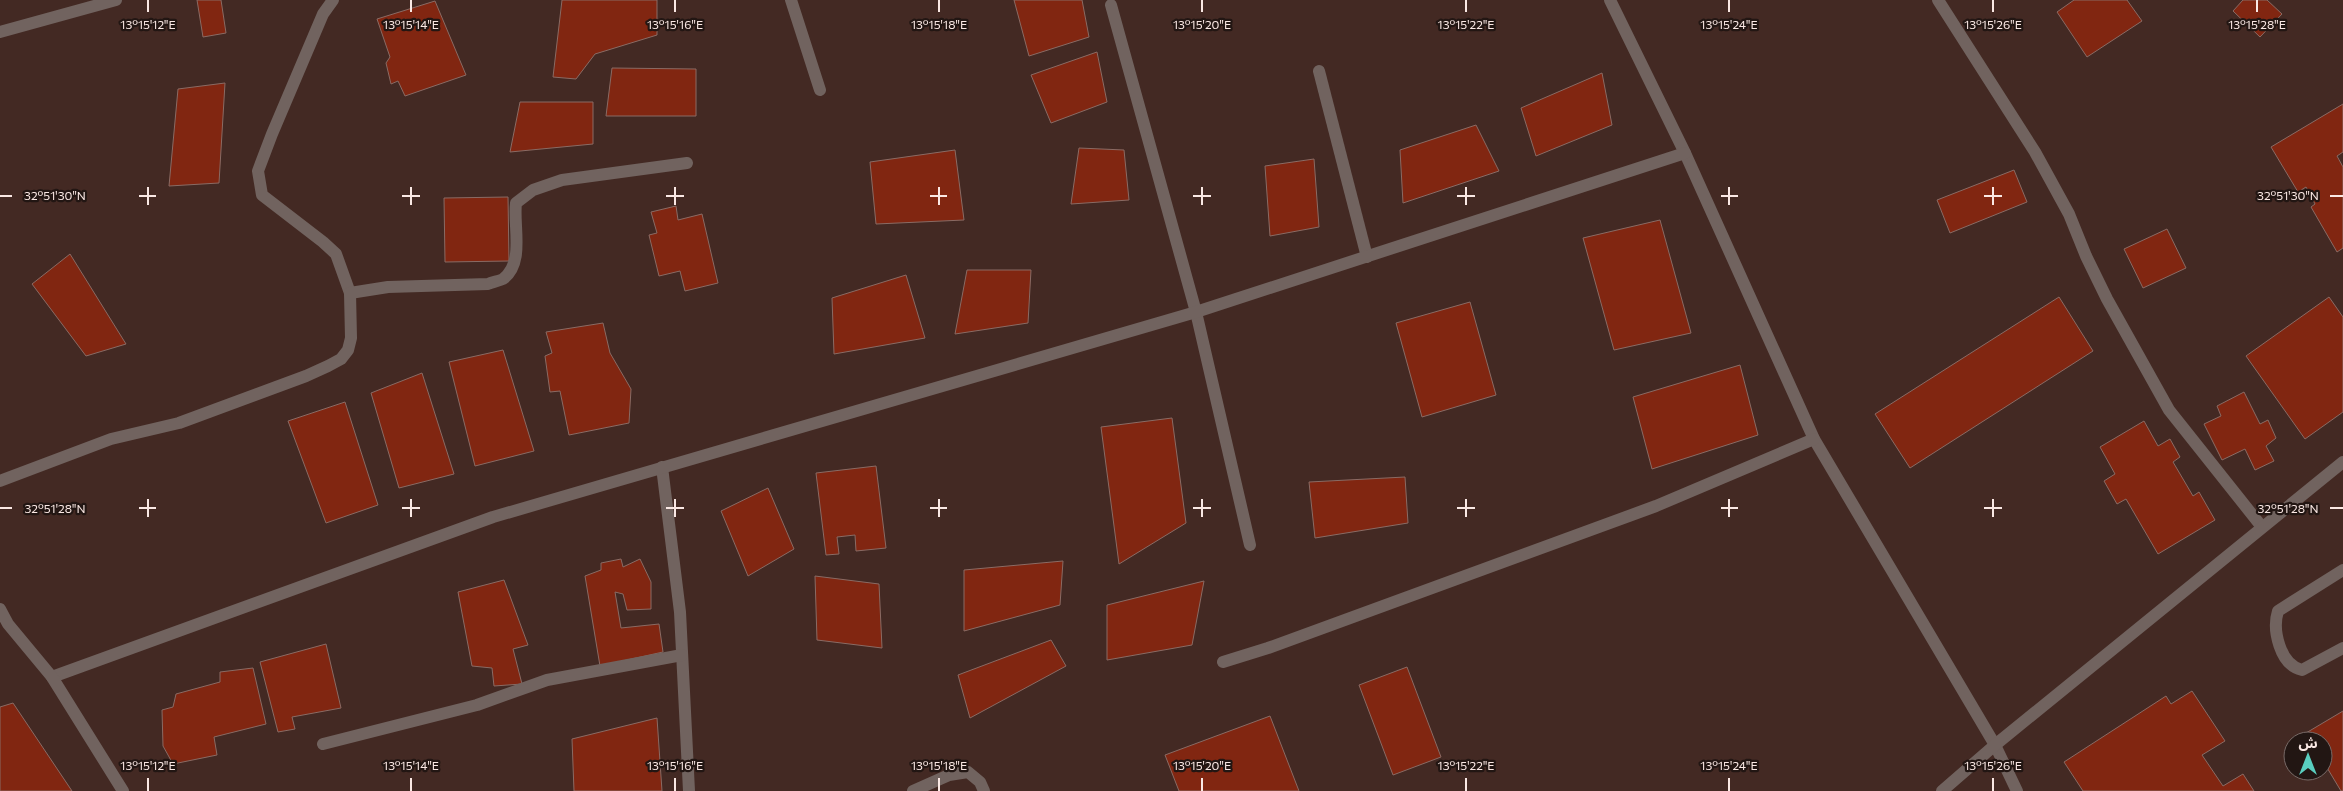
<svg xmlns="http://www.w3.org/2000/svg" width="2343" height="791" font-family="Commissioner,'Noto Sans Arabic',sans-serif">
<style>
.building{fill:#812611;stroke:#8a6b64}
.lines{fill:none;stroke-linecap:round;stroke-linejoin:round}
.service{stroke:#71635f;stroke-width:12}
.minor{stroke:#71635f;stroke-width:12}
.tertiary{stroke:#71635f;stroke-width:12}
.ticks{fill:none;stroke:#fae8e4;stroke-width:2}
.ticks-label{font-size:12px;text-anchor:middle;fill:#fae8e4;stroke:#221613;stroke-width:4.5;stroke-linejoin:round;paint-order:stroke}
</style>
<rect width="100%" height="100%" fill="#432923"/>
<g class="building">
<path d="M197,0H221L226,33L203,37Z"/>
<path d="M562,0H657V35L595,54L576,79L553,77Z"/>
<path d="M1014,0H1082L1089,37L1029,56Z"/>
<path d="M2074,0H2127L2142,21L2087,57L2057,12Z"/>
<path d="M2243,0H2267L2282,14L2260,37L2233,11Z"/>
<path d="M435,1L466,75L405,96L398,81L391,84L386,63L390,57L377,19Z"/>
<path d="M1097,52L1107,102L1051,123L1031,75Z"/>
<path d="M612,68L696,69V116H606Z"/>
<path d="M1602,73L1612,125L1536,156L1521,108Z"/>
<path d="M225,83L219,183L169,186L178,89Z"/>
<path d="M520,102H593V144L510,152Z"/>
<path d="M2343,104V152L2337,156L2343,167V248L2337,252L2311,207L2315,204L2306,187L2298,192L2271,147Z"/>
<path d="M1476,125L1499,171L1403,203L1400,150Z"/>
<path d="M1079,148L1124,150L1129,200L1071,204Z"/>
<path d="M955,150L964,220L876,224L870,162Z"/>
<path d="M1314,159L1319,227L1270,236L1265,166Z"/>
<path d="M2014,170L2027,202L1950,233L1937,200Z"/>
<path d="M508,197L509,261L445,262L444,198Z"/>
<path d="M676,206L678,220L702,214L718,283L685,291L680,271L659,276L649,235L657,233L651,212Z"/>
<path d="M1660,220L1691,333L1614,350L1583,238Z"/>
<path d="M2167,229L2186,268L2143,288L2124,249Z"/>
<path d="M70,254L126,344L86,356L32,284Z"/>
<path d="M967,270H1031L1028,323L955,334Z"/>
<path d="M906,275L925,338L834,354L832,298Z"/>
<path d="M2059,297L2093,351L1910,468L1875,414Z"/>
<path d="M2329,297L2343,317V412L2305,439L2246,356Z"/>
<path d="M1470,302L1496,395L1422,417L1396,323Z"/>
<path d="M603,323L610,353L631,389L629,423L569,435L560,391L550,392L545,356L552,353L546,332Z"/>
<path d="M503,350L534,451L475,466L449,362Z"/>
<path d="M1740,365L1758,435L1652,469L1633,397Z"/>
<path d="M422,373L454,474L399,488L371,393Z"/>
<path d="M2244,392L2260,424L2268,420L2276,438L2266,446L2274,461L2255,470L2245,449L2222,460L2204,424L2221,416L2217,406Z"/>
<path d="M345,402L378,505L326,523L288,421Z"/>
<path d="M1172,418L1186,523L1119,564L1101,427Z"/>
<path d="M2144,421L2158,446L2170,439L2180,457L2173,462L2193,496L2199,492L2215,520L2158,554L2126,499L2117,504L2104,481L2115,474L2100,447Z"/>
<path d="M876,466L886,548L856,551L855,535L837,537L839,554L826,555L816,473Z"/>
<path d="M1405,477L1408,523L1315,538L1309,482Z"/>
<path d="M768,488L794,549L748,576L721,511Z"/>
<path d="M621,559L623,567L640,559L651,582V609L627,610L623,594L615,592L621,628L659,624L663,652L600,666L585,576L601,570V563Z"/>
<path d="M1063,561L1060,605L964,631V570Z"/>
<path d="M815,576L879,584L882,648L817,640Z"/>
<path d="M504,580L528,645L513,649L522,684L494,686L492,668L472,666L458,592Z"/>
<path d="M1204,581L1192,645L1107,660V605Z"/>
<path d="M1051,640L1066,666L970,718L958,675Z"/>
<path d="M326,644L341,708L292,717L295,729L278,732L260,662Z"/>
<path d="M1407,667L1441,757L1393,775L1359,685Z"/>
<path d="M253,668L266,724L214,737L217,755L173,764L163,746L162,710L173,707L176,694L220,682V672Z"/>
<path d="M2192,691L2225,741L2202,755L2223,786L2243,774L2254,791H2083L2064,762L2166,696L2171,704Z"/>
<path d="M13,703L72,791H0V707Z"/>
<path d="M2343,711V791H2341L2323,761V741H2311L2306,733Z"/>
<path d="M1270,716L1299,791H1179L1165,755Z"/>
<path d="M657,718L662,791H574L572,739Z"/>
</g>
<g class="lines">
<g class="service">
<path d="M1319,71L1367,257"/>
<path d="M2343,570L2278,611C2272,630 2280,665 2302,670L2343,648"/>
</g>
<g class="minor">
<path d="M333,0L323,14L272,134L258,171L262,195L323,242L336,254L350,293"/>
<path d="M791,0L820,90"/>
<path d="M1610,0L1685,153L1814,439L1995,745L2017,791"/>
<path d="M1938,0L2035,152L2069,214L2086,256L2107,299L2169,410L2262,527"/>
<path d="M1111,5L1196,312L1250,545"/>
<path d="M0,32L116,0"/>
<path d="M662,467L680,612L689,791"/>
<path d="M0,481L111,439L179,423L306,376L328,366L341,359L348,350L351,338L350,293L388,287L488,284C492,282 499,281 503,279C525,263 513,226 516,203L533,190L562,180L687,163"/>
<path d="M1223,662L1268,648L1656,506L1814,439"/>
<path d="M52,677L493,517L1196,312L1685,153"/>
<path d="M323,744L477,705L547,680L682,655"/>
<path d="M913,791L949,775L968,772L980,782L984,791"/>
</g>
<g class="tertiary">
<path d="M0,609L8,624L52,677L123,791"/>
<path d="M1942,791L1995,745L2343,462"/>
</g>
</g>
<path class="ticks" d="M148,0V12M411,0V12M675,0V12M939,0V12M1202,0V12M1466,0V12M1729,0V12M1993,0V12M2257,0V12M148,187V205M411,187V205M675,187V205M939,187V205M1202,187V205M1466,187V205M1729,187V205M1993,187V205M0,196H12M139,196H156M402,196H420M666,196H684M930,196H947M1193,196H1211M1457,196H1475M1721,196H1738M1984,196H2002M2330,196H2343M148,499V517M411,499V517M675,499V517M939,499V517M1202,499V517M1466,499V517M1729,499V517M1993,499V517M0,508H12M139,508H156M402,508H420M666,508H684M930,508H947M1193,508H1211M1457,508H1475M1721,508H1738M1984,508H2002M2330,508H2343M148,778V791M411,778V791M675,778V791M939,778V791M1202,778V791M1466,778V791M1729,778V791M1993,778V791"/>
<g class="ticks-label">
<text x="148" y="29">13°15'12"E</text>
<text x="411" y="29">13°15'14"E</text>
<text x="675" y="29">13°15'16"E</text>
<text x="939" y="29">13°15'18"E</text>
<text x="1202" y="29">13°15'20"E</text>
<text x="1466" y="29">13°15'22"E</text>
<text x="1729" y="29">13°15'24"E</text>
<text x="1993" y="29">13°15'26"E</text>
<text x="2257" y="29">13°15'28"E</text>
<text x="55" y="200">32°51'30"N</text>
<text x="2288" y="200">32°51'30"N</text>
<text x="55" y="513">32°51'28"N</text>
<text x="2288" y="513">32°51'28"N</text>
<text x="148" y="770">13°15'12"E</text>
<text x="411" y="770">13°15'14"E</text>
<text x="675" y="770">13°15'16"E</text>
<text x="939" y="770">13°15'18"E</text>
<text x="1202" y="770">13°15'20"E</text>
<text x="1466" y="770">13°15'22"E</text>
<text x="1729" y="770">13°15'24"E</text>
<text x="1993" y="770">13°15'26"E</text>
</g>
<g transform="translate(2308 756)"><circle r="24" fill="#221613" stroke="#786a67"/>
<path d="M0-4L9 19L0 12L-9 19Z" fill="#59cebf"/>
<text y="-8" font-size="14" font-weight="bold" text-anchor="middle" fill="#fae8e4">ش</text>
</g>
</svg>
